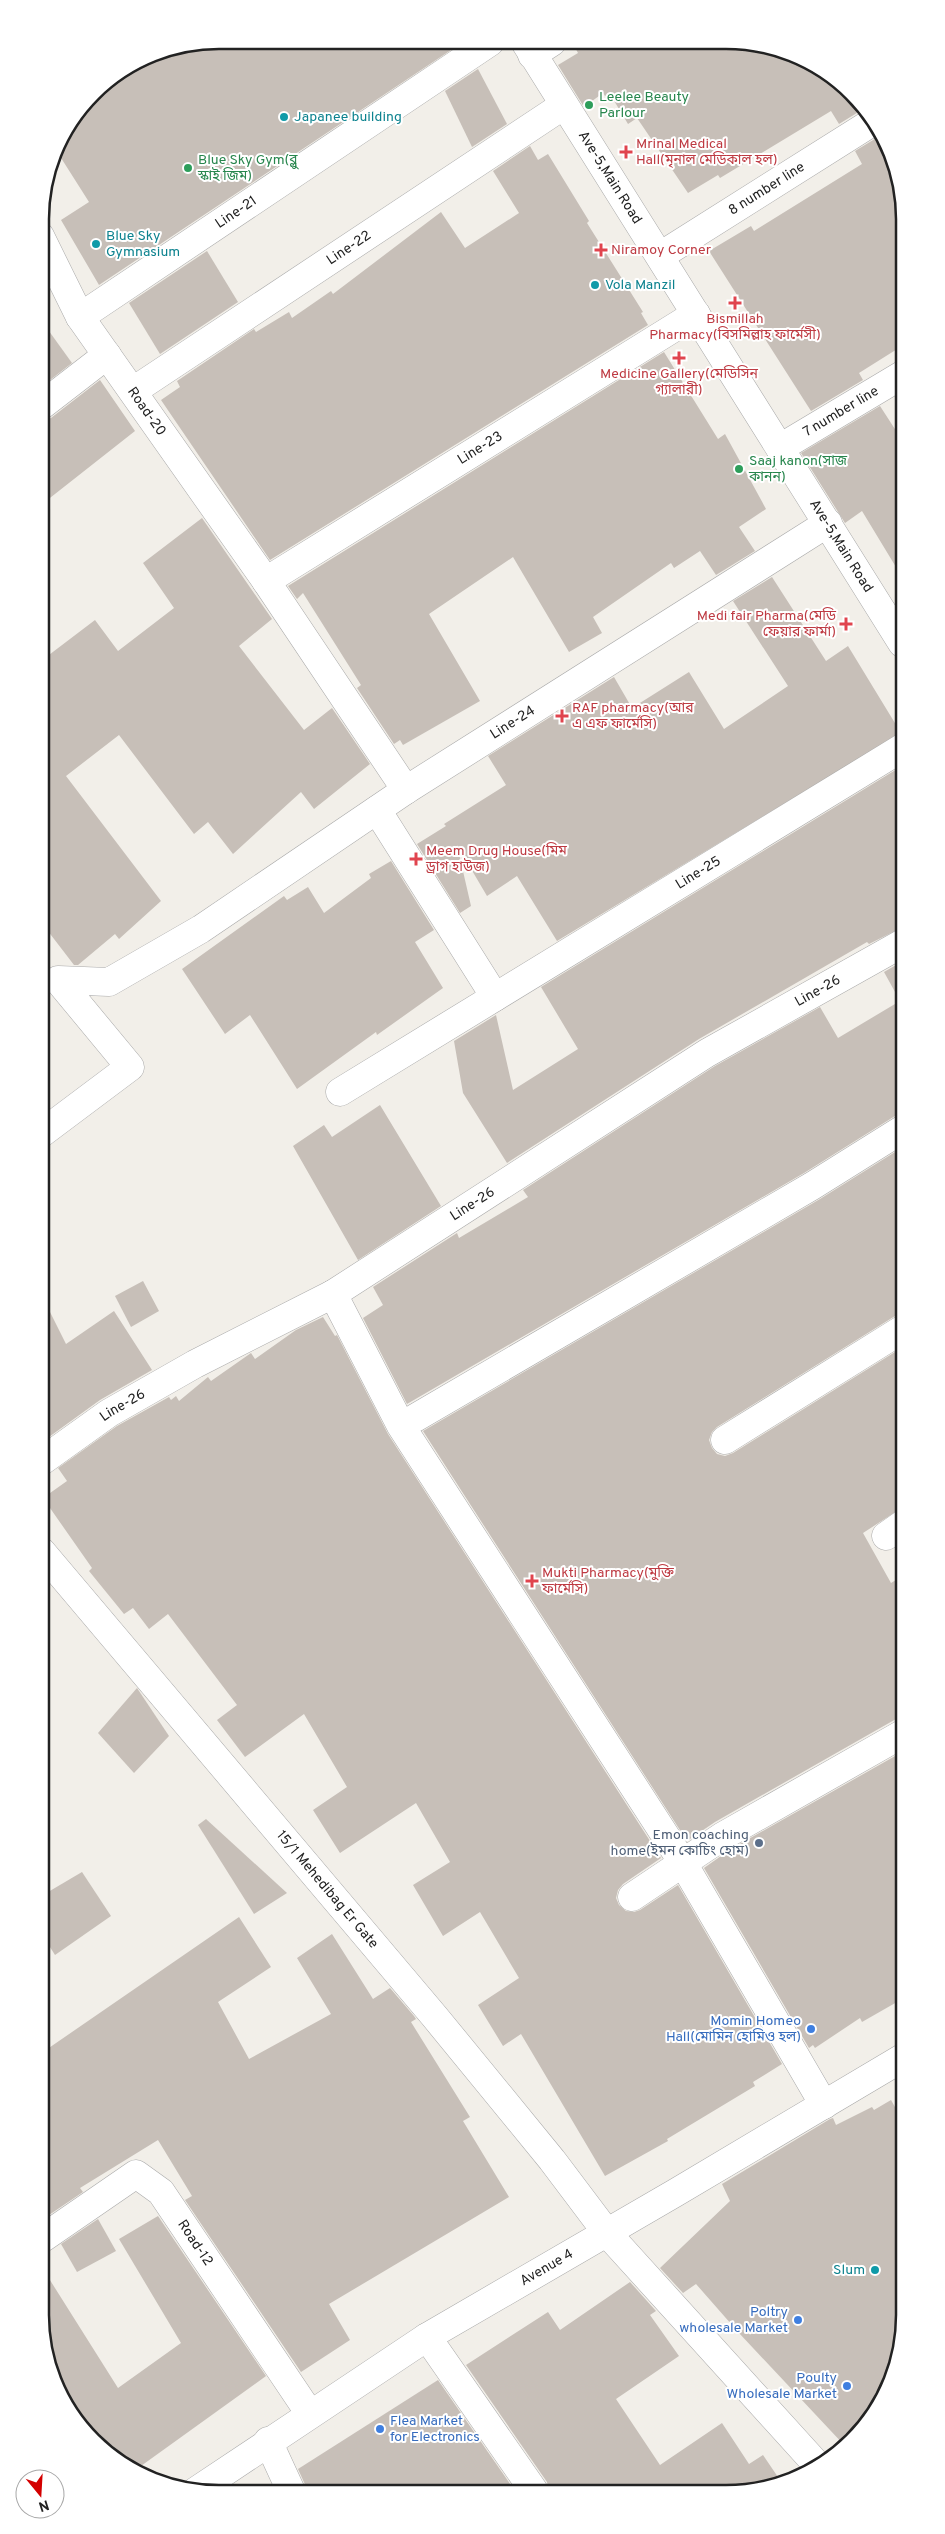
<svg xmlns="http://www.w3.org/2000/svg" width="945" height="2534" font-family="Overpass,'Noto Sans Bengali',sans-serif">
<style>
.building{fill:#c7bfb8}
.lines{fill:none;stroke-linecap:round;stroke-linejoin:round}
.minor-casing{stroke:#a9a9a9;stroke-width:29}
.minor{stroke:#fff;stroke-width:28}
.leisure-dot{fill:#2e9e5b;stroke:#fff;stroke-width:2}
.culture-dot{fill:#0f9aa8;stroke:#fff;stroke-width:2}
.health-dot{fill:#e0444e;stroke:#fff;stroke-width:2}
.service-dot{fill:#5c6f8a;stroke:#fff;stroke-width:2}
.shop-dot{fill:#3f7fe0;stroke:#fff;stroke-width:2}
.labels{text-anchor:middle;dominant-baseline:central;stroke-width:4;stroke-linejoin:round;paint-order:stroke}
.leisure-label{font-size:14px;fill:#27864d;stroke:#fff;text-anchor:start}
.culture-label{font-size:14px;fill:#0d838f;stroke:#fff;text-anchor:start}
.health-label{font-size:14px;fill:#be3a42;stroke:#fff;text-anchor:start}
.street-label{font-size:14px;fill:#222;stroke:#fff}
.service-label{font-size:14px;fill:#4e5e75;stroke:#fff;text-anchor:end}
.shop-label{font-size:14px;fill:#366cbe;stroke:#fff;text-anchor:end}
.rim{fill:none;stroke:#222;stroke-width:2.5}
</style>
<rect width="100%" height="100%" fill="#f2efe9"/>
<g class="building">
<path d="M218,40L463,42L99,285L61,220L89,202L56,150L59,139L101,84L150,53Z"/>
<path d="M572,42L762,43L816,64L853,92L865,108L839,124L831,111L720,178L718,175L688,193L637,118L628,124L610,94L605,96L603,93L584,107L558,65L578,53Z"/>
<path d="M478,69L507,124L472,147L445,91Z"/>
<path d="M883,134L902,183V346L859,373L863,380L811,411L709,251L751,226L754,231L862,164L855,151Z"/>
<path d="M530,146L538,160L548,154L589,221L587,223L643,312L641,313L648,325L270,560L161,400L180,387L177,381L254,329L256,332L289,312L292,318L331,291L333,294L441,212L465,248L519,213L493,171Z"/>
<path d="M207,251L238,302L160,354L129,303Z"/>
<path d="M41,320L72,363L41,387Z"/>
<path d="M664,352L718,439L725,434L766,509L739,527L755,551L716,575L700,551L674,568L671,563L593,617L602,633L569,652L513,557L429,614L480,701L403,745L400,740L394,744L357,688L361,685L303,593L297,599L288,586Z"/>
<path d="M100,380L135,431L41,505V421L51,418Z"/>
<path d="M880,406L902,440V577L862,511L845,523L801,453Z"/>
<path d="M202,518L272,619L239,646L304,730L332,708L370,764L314,809L301,792L233,854L208,822L194,834L119,735L66,776L161,901L119,939L115,934L78,965H74L41,922V661L95,620L118,651L174,608L143,563Z"/>
<path d="M772,577L826,661L848,646L901,733L557,941L517,876L487,896L457,845L471,906L460,913L417,844L446,826L444,824L506,785L488,756L614,677L632,708L689,672L724,729L788,686L733,601Z"/>
<path d="M902,766L903,927L869,944L867,942L699,1039L507,1163L463,1093L454,1041L496,1015L513,1090L578,1049L541,987Z"/>
<path d="M391,861L434,930L415,942L443,988L377,1035L376,1032L297,1089L250,1015L225,1034L182,969L284,896L287,900L308,887L324,913L371,878L369,874Z"/>
<path d="M903,961V1113L895,1116L804,1173L407,1404L363,1318L383,1305L373,1287L457,1233L459,1238L528,1197L523,1190L715,1066L820,1007L838,1038L900,1001L884,972Z"/>
<path d="M380,1105L441,1206L358,1260L293,1146L324,1125L332,1137Z"/>
<path d="M903,1147V1313L895,1316L717,1427L712,1432L709,1440L712,1448L717,1454L725,1456L733,1453L903,1347V1507L863,1533L891,1583L904,1575V1717L896,1719L715,1822L687,1841L423,1431L820,1199Z"/>
<path d="M143,1281L159,1311L131,1327L115,1296Z"/>
<path d="M42,1296L66,1344L114,1311L152,1370L100,1400L42,1442Z"/>
<path d="M323,1317L335,1336L337,1335L388,1434L661,1858L623,1884L618,1890L616,1898L619,1905L626,1911L634,1912L640,1910L678,1885L782,2064L753,2082L755,2086L667,2139L668,2141L605,2176L521,2034L503,2046L478,2005L519,1978L480,1912L443,1936L413,1885L450,1862L416,1803L340,1853L313,1810L347,1787L304,1714L245,1757L217,1720L237,1705L168,1614L149,1629L133,1608L124,1614L89,1571L92,1568L43,1498L67,1481L58,1468L117,1426L169,1397L171,1400L176,1396L179,1401L208,1377L211,1381L251,1353L255,1359L296,1330Z"/>
<path d="M137,1688L169,1736L134,1773L98,1733Z"/>
<path d="M904,1751V1998L862,2022L860,2018L815,2048L813,2045L809,2048L704,1868L731,1849Z"/>
<path d="M206,1819L287,1893L254,1914L198,1825Z"/>
<path d="M82,1872L111,1916L55,1955L43,1936V1895Z"/>
<path d="M239,1917L271,1967L218,2002L249,2059L331,2014L297,1958L332,1934L373,1999L390,1988L414,2016L416,2019L411,2022L470,2117L463,2121L509,2197L329,2304L350,2340L301,2372L185,2200L192,2196L158,2140L80,2188L83,2192L46,2217L43,2213V2052Z"/>
<path d="M891,2100L904,2123L905,2327L892,2384L861,2433L845,2446L739,2333L696,2284L683,2293L660,2268L730,2201L722,2184L830,2119L833,2118L836,2125L872,2107L874,2110Z"/>
<path d="M158,2216L266,2376L134,2471L95,2444L54,2379L43,2351V2269L118,2388L181,2343L119,2239Z"/>
<path d="M98,2219L116,2251L77,2272L61,2244Z"/>
<path d="M630,2282L656,2311L650,2315L679,2356L616,2399L660,2465L722,2423L749,2464L763,2455L782,2483L762,2491H549L547,2482L466,2365L548,2312L560,2330Z"/>
<path d="M438,2380L515,2491H308L298,2469Z"/>
</g>
<g class="lines">
<g class="minor-casing">
<g id="minor">
<path id="s1" d="M525,42L902,643"/>
<path d="M532,55L552,42"/>
<path id="s2" d="M40,236L80,317L266,581L406,790"/>
<path id="s3" d="M660,256L874,121"/>
<path id="s4" d="M80,317L490,42"/>
<path id="s5" d="M133,391L564,105"/>
<path d="M41,406L107,355"/>
<path id="s6" d="M780,448L902,375"/>
<path id="s7" d="M266,581L696,314"/>
<path d="M377,810L495,997"/>
<path id="s8" d="M340,1092L902,748"/>
<path id="s9" d="M42,1133L130,1067L58,980L109,982L201,929L406,790L828,523"/>
<path d="M333,1294L401,1426L683,1863L824,2105"/>
<path d="M415,1418L812,1186L903,1129"/>
<path d="M725,1440L903,1329"/>
<path id="s10" d="M42,1461L109,1413L195,1364L333,1294L707,1053L903,943"/>
<path d="M886,1536L903,1524"/>
<path id="s11" d="M42,1552L435,2017L552,2160L607,2233L819,2467"/>
<path d="M632,1897L723,1836L904,1733"/>
<path id="s12" d="M43,2238L136,2174L161,2192L310,2414"/>
<path d="M427,2337L534,2491"/>
<path d="M268,2441L291,2491"/>
<path id="s13" d="M196,2491L427,2337L675,2193L904,2057"/>
</g>
</g>
<use href="#minor" class="minor"/>
</g>
<g class="leisure-dot">
<circle cx="589" cy="105" r="5"/>
<circle cx="188" cy="168" r="5"/>
<circle cx="739" cy="469" r="5"/>
</g>
<g class="culture-dot">
<circle cx="284" cy="117" r="5"/>
<circle cx="96" cy="244" r="5"/>
<circle cx="595" cy="285" r="5"/>
<circle cx="875" cy="2270" r="5"/>
</g>
<g class="health-dot">
<path d="M623.5 144.5h5v5h5v5h-5v5h-5v-5h-5v-5h5z"/>
<path d="M598.5 242.5h5v5h5v5h-5v5h-5v-5h-5v-5h5z"/>
<path d="M732.5 295.5h5v5h5v5h-5v5h-5v-5h-5v-5h5z"/>
<path d="M676.5 350.5h5v5h5v5h-5v5h-5v-5h-5v-5h5z"/>
<path d="M843.5 616.5h5v5h5v5h-5v5h-5v-5h-5v-5h5z"/>
<path d="M559.5 708.5h5v5h5v5h-5v5h-5v-5h-5v-5h5z"/>
<path d="M413.5 851.5h5v5h5v5h-5v5h-5v-5h-5v-5h5z"/>
<path d="M529.5 1573.5h5v5h5v5h-5v5h-5v-5h-5v-5h5z"/>
</g>
<circle class="service-dot" cx="759" cy="1843" r="5"/>
<g class="shop-dot">
<circle cx="811" cy="2029" r="5"/>
<circle cx="798" cy="2320" r="5"/>
<circle cx="847" cy="2386" r="5"/>
<circle cx="380" cy="2429" r="5"/>
</g>
<g class="labels">
<g class="leisure-label">
<text x="599" y="97">Leelee Beauty<tspan x="599" dy="16">Parlour</tspan></text>
<text x="198" y="160">Blue Sky Gym(ব্লু<tspan x="198" dy="16">স্কাই জিম)</tspan></text>
<text x="749" y="461">Saaj kanon(সাজ<tspan x="749" dy="16">কানন)</tspan></text>
</g>
<g class="culture-label">
<text x="294" y="117">Japanee building</text>
<text x="106" y="236">Blue Sky<tspan x="106" dy="16">Gymnasium</tspan></text>
<text x="605" y="285">Vola Manzil</text>
<text x="865" y="2270" text-anchor="end">Slum</text>
</g>
<g class="health-label">
<text x="636" y="144">Mrinal Medical<tspan x="636" dy="16">Hall(মৃনাল মেডিকাল হল)</tspan></text>
<text x="611" y="250">Niramoy Corner</text>
<text x="735" y="319" text-anchor="middle">Bismillah<tspan x="735" dy="16">Pharmacy(বিসমিল্লাহ ফার্মেসী)</tspan></text>
<text x="679" y="374" text-anchor="middle">Medicine Gallery(মেডিসিন<tspan x="679" dy="16">গ্যালারী)</tspan></text>
<text x="836" y="616" text-anchor="end">Medi fair Pharma(মেডি<tspan x="836" dy="16">ফেয়ার ফার্মা)</tspan></text>
<text x="572" y="708">RAF pharmacy(আর<tspan x="572" dy="16">এ এফ ফার্মেসি)</tspan></text>
<text x="426" y="851">Meem Drug House(মিম<tspan x="426" dy="16">ড্রাগ হাউজ)</tspan></text>
<text x="542" y="1573">Mukti Pharmacy(মুক্তি<tspan x="542" dy="16">ফার্মেসি)</tspan></text>
</g>
<g class="street-label">
<text stroke="none"><textPath href="#s1" startOffset="160">Ave-5,Main Road</textPath></text>
<text stroke="none"><textPath href="#s3" startOffset="126">8 number line</textPath></text>
<text stroke="none"><textPath href="#s4" startOffset="188">Line-21</textPath></text>
<text stroke="none"><textPath href="#s5" startOffset="259">Line-22</textPath></text>
<text stroke="none"><textPath href="#s2" startOffset="206">Road-20</textPath></text>
<text stroke="none"><textPath href="#s6" startOffset="71">7 number line</textPath></text>
<text stroke="none"><textPath href="#s7" startOffset="252">Line-23</textPath></text>
<text stroke="none"><textPath href="#s1" startOffset="595">Ave-5,Main Road</textPath></text>
<text stroke="none"><textPath href="#s9" startOffset="754">Line-24</textPath></text>
<text stroke="none"><textPath href="#s8" startOffset="420">Line-25</textPath></text>
<text stroke="none"><textPath href="#s10" startOffset="908">Line-26</textPath></text>
<text stroke="none"><textPath href="#s10" startOffset="502">Line-26</textPath></text>
<text stroke="none"><textPath href="#s10" startOffset="98">Line-26</textPath></text>
<text stroke="none"><textPath href="#s11" startOffset="442">15/1 Mehedibag Er Gate</textPath></text>
<text stroke="none"><textPath href="#s12" startOffset="205">Road-12</textPath></text>
<text stroke="none"><textPath href="#s13" startOffset="416">Avenue 4</textPath></text>
</g>
<g class="service-label">
<text x="749" y="1835">Emon coaching<tspan x="749" dy="16">home(ইমন কোচিং হোম)</tspan></text>
</g>
<g class="shop-label">
<text x="801" y="2021">Momin Homeo<tspan x="801" dy="16">Hall(মোমিন হোমিও হল)</tspan></text>
<text x="788" y="2312">Poltry<tspan x="788" dy="16">wholesale Market</tspan></text>
<text x="837" y="2378">Poulty<tspan x="837" dy="16">Wholesale Market</tspan></text>
<text x="390" y="2421" text-anchor="start">Flea Market<tspan x="390" dy="16">for Electronics</tspan></text>
</g>
</g>
<path d="M0 0H945V2534H0ZM219 49H726A170 170 0 0 1 896 219V2315A170 170 0 0 1 726 2485H219A170 170 0 0 1 49 2315V219A170 170 0 0 1 219 49Z" fill="#fff" fill-rule="evenodd"/>
<path class="rim" d="M219 49H726A170 170 0 0 1 896 219V2315A170 170 0 0 1 726 2485H219A170 170 0 0 1 49 2315V219A170 170 0 0 1 219 49Z"/>
<g transform="translate(40 2494) rotate(162)"><circle r="24" fill="#ffffff" stroke="#a7a7a7"/>
<path d="M0-4L9 19L0 12L-9 19Z" fill="#d40000"/>
<text y="-8" font-size="14" font-weight="bold" text-anchor="middle" fill="#222222">N</text>
</g>
</svg>
